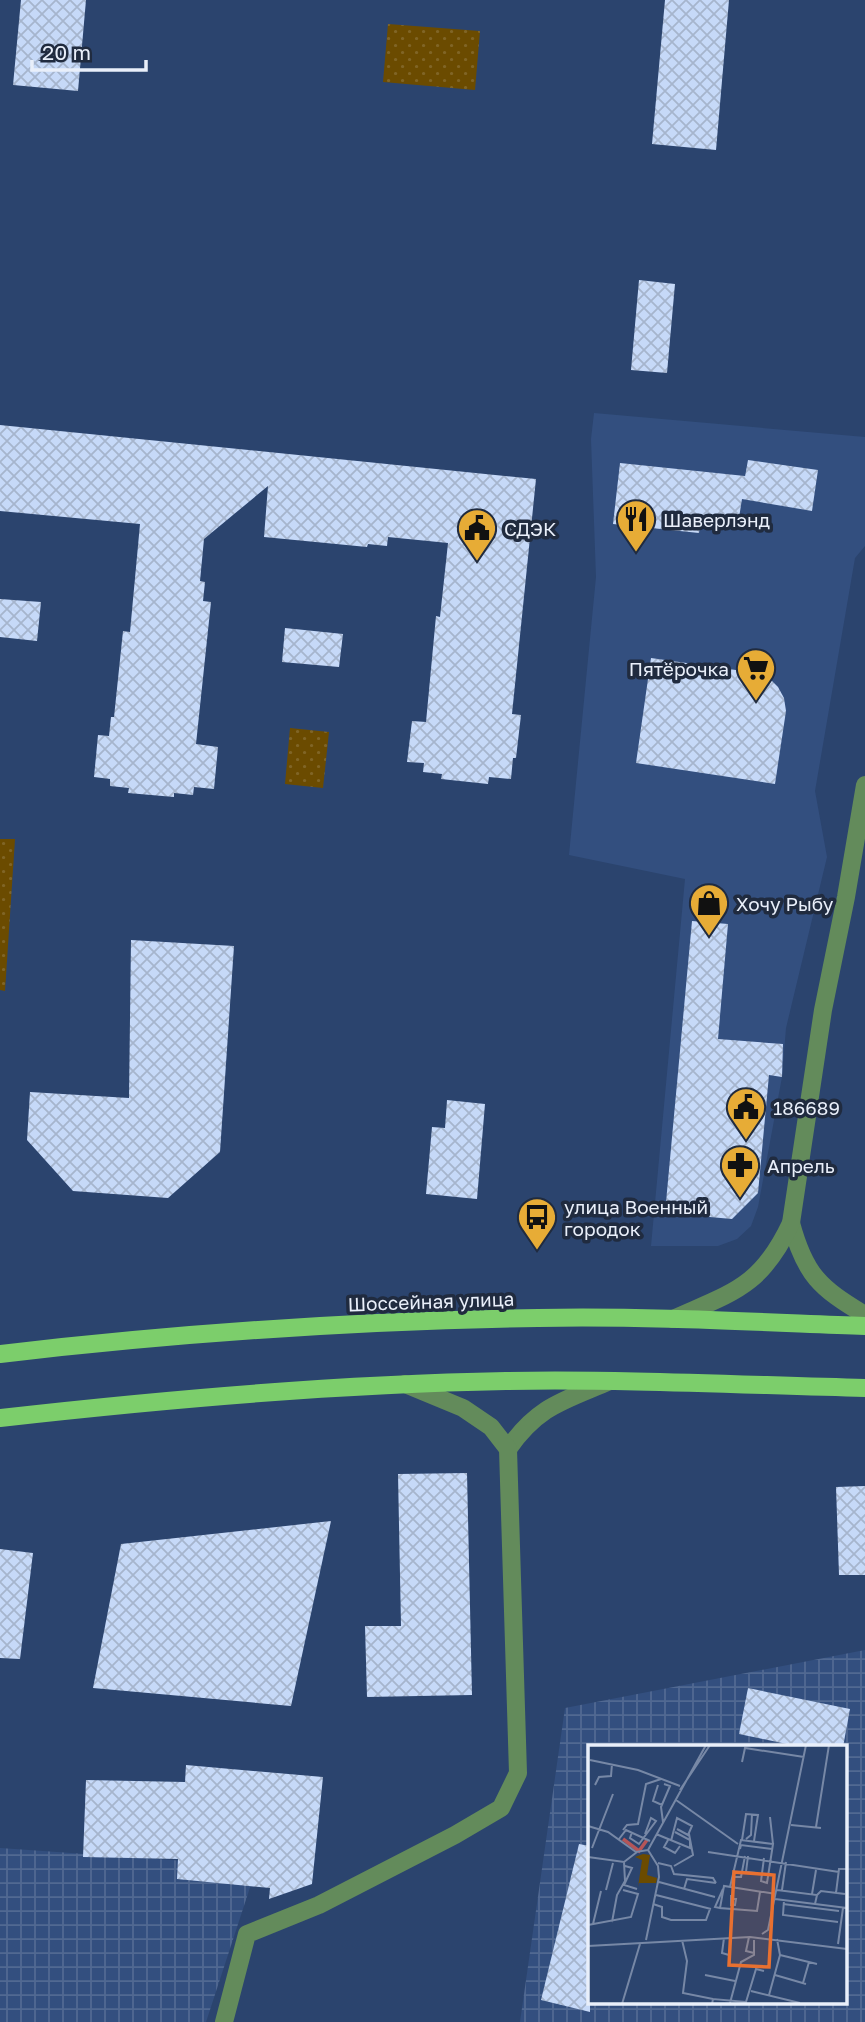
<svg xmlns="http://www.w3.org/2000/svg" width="865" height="2022" font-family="'Golos Text',sans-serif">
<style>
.built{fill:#334f7f}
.industrial{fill:url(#industrial-grid);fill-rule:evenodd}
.grass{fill:url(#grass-dots)}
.building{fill:url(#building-cross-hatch)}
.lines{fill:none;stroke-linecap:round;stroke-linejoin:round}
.minor{stroke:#638b5b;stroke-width:18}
.major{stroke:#7cce6b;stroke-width:18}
.labels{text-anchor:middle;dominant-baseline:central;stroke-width:7;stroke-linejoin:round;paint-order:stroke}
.poi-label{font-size:19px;fill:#e9effa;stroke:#202b3f;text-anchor:start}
.street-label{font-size:19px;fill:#e9effa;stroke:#202b3f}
.inset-river{fill:none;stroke:#b45558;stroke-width:3.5}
.inset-road{fill:none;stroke:#7788a6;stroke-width:2}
.view{fill:#e87030;fill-opacity:0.15;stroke:#e87030;stroke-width:3.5}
.inset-edge{fill:none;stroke:#e9effa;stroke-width:3.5}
</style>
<defs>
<pattern id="industrial-grid" width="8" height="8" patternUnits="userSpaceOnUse" patternTransform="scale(1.75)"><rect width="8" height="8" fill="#334f7f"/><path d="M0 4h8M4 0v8" fill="none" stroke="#516992"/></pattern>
<pattern id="grass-dots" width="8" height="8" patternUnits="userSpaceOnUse" patternTransform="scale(1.75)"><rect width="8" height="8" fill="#6b4b00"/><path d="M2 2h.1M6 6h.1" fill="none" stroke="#806526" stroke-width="1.8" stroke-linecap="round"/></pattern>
<pattern id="building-cross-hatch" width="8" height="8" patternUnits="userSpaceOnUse" patternTransform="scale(1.75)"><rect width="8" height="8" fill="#c6d9f8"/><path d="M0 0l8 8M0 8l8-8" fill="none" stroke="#a6b5cd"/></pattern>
</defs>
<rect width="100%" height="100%" fill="#2b446e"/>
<path class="built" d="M594,413L865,437V546L855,558L815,791L827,857L786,1028L782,1077L758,1207L751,1226L737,1239L718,1246H651L685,879L569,855L596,577L591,439Z"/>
<g class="industrial">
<path d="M865,1650V2022H520L565,1708ZM590,1747H846V2003H590Z"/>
<path d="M0,1848L257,1866L206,2022H0Z"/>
</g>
<g class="grass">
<path d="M388,24L480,31L475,90L383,82Z"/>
<path d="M290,728L329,732L323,788L285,784Z"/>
<path d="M0,839H15L5,991L0,990Z"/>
</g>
<g class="building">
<path d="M21,0H86L78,91L13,85Z"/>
<path d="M665,0H729L716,150L652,144Z"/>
<path d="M639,280L675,284L667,373L631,370Z"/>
<path d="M0,425L536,479L512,714L521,715L516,758H513L511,779L489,777L488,784L441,779L442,774L423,772L424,763L407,762L412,721L426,722L436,616L440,617L448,543L388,537L387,546L368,544L367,547L264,537L268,486L204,539L200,581L205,582L203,601L211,602L196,744L218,747L214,789L194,787L193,795L174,793V797L128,793L129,788L110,786V779L94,777L98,735L109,736L111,717H114L123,631L130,632L140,524L0,511Z"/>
<path d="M748,460L818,470L812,511L742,499L738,524L701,518L699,533L613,524L620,463L745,476L744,482Z"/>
<path d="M0,599L41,602L37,641L0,637Z"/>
<path d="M285,628L343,634L339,667L282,662Z"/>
<path d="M651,658L757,673L769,678L778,687L784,698L786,711L775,784L636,763Z"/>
<path d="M692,921L728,924L718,1039L783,1044L782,1077L769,1075L758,1193L732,1219L665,1213Z"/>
<path d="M131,940L234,946L220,1152L168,1198L73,1191L27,1140L30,1092L129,1098Z"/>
<path d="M447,1100L485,1104L477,1199L426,1194L432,1127L445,1128Z"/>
<path d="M467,1473L472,1695L367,1697L365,1626H401L398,1474Z"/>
<path d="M865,1486V1575H839L836,1487Z"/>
<path d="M331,1521L291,1706L93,1688L121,1544Z"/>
<path d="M0,1549L33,1553L20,1659L0,1658Z"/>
<path d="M748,1688L850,1709L843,1747H801L739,1734Z"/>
<path d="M186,1765L323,1777L312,1884L269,1899L270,1888L177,1879L178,1859L83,1857L86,1780L185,1782Z"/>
<path d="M579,1844L590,1846V2012L541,2000Z"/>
</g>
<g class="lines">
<g class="minor">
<path d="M791,1223C805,1275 820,1288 865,1315"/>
<path d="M673,1319C733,1292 761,1287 791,1223L823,1010L846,897L865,785"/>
<path d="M508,1449C538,1406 563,1401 610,1381"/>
<path d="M224,2022L247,1934L319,1905L455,1835L501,1808L518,1773L508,1449L491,1427L463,1408L405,1384"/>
</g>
<g class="major">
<path d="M0,1354C178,1333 358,1321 538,1318C647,1316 756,1322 865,1326"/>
<path d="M0,1418C168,1399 337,1384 506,1381C625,1379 745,1385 865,1388"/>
</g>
</g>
<defs>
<g id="restaurant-pin" transform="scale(2.0125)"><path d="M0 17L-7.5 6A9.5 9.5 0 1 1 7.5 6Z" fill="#e7ac36" stroke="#202b3f"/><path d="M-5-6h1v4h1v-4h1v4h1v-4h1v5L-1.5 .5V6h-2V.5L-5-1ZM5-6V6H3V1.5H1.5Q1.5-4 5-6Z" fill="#111"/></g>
<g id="civic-pin" transform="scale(2.0125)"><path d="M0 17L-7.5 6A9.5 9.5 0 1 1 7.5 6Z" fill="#e7ac36" stroke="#202b3f"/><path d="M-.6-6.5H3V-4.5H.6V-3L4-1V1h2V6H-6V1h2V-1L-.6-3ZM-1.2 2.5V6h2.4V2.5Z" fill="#111"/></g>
<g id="supermarket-pin" transform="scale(2.0125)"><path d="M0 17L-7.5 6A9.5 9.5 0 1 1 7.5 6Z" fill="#e7ac36" stroke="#202b3f"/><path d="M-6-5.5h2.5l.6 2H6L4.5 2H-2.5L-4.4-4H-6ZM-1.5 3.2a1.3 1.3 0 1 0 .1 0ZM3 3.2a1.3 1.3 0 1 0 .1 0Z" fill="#111"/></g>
<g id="shop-pin" transform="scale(2.0125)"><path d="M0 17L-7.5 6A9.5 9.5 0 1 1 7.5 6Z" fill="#e7ac36" stroke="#202b3f"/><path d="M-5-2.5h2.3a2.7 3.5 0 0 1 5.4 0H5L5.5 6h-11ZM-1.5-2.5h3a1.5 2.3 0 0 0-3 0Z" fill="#111"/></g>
<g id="pharmacy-pin" transform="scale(2.0125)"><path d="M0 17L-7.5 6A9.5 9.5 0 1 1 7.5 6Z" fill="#e7ac36" stroke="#202b3f"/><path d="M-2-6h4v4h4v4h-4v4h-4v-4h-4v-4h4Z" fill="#111"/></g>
<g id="bus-pin" transform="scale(2.0125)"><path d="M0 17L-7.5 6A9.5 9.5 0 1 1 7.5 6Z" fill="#e7ac36" stroke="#202b3f"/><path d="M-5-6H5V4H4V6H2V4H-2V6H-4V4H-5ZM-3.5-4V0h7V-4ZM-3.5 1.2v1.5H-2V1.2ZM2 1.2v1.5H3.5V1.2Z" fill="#111"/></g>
</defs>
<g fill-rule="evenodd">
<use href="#restaurant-pin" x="636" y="519"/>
<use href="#civic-pin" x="477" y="528"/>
<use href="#supermarket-pin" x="756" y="668"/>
<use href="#shop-pin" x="709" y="903"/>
<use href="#civic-pin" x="746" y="1107"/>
<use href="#pharmacy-pin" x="740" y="1165"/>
<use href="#bus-pin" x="537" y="1217"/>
</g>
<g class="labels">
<g class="poi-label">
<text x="663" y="519">Шаверлэнд</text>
<text x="504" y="528">СДЭК</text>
<text x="729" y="668" text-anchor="end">Пятёрочка</text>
<text x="736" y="903">Хочу Рыбу</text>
<text x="773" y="1107">186689</text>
<text x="767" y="1165">Апрель</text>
<text x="564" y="1206">улица Военный<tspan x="564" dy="22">городок</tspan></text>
</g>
<g class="street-label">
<text transform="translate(431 1301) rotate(-2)">Шоссейная улица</text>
</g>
</g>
<g transform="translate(588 1745)">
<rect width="259" height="259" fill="#2b446e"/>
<path d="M55,109L62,110L59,130L69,133L68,138H51L50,142L54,115L47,112Z" fill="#6b4b00"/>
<path class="inset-river" d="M35,94L51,106L59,95"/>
<path class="inset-road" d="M2,15L50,25L92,41M154,17L157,3L216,12M7,40L11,32L23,31L24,19M70,40L65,56L74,60M92,45L122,0M88,55L150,99M182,72L185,99M75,77L73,62L82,41L76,39M203,80L233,83M0,81L20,87L48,107L60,105M228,82L241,0M35,85L39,80L50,79L58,39L73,34M44,87L42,93L51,99L68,76L63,73L57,89M68,89L102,103V95L87,87M31,94L38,85L62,96M158,94L163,90L164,69M80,95L76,102L87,108L92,101M154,95L158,69L170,70L166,96M83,96L89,73L104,81L100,90L89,84M4,103L25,49M152,104L153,100L184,104M60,105L118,0M120,107L251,127M160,111L158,127L168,128M0,112L36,117L49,107M70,118L83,121L86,129L125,133L128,138M37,121L44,123L36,140L49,144M86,121L105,110L101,89M145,132H153L157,111M71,137L127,152M142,142L153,95L185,99L179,138L173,136L176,113M96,144L99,134L128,138M18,145L25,118M189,145L229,150L227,159M194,145L198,117M172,147L169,166L132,163L136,141L188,149M248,148L251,124H259M224,149L228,125M68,150L123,164M229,150L233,146L257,149M143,154H148L147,160H143V150M187,154L259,163M196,155L195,170L250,177M65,159L74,162V172L83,175H118L122,164M195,159L251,166M132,163L127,162L135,144M24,177L29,150L37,136L36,117M5,179L13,146M0,180L43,172L50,149L35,145M174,189L180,185L218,0M161,192L158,206L166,208M136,193L134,208L141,210M58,195L71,132L70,121L60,105M94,195L99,216L95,248L125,254M250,199L255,163M0,201L162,192L259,204M192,210L229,219M117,230L147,236M187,230L218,239M215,238L221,217M163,246L212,258M181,250L192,210L189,194M142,258L153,217L166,210V195M34,259L52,199M124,259L125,254L158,257L168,224L176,226"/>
<path class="view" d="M146,127L186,130L181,222L141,220Z"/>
<rect width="259" height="259" class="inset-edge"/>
</g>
<path d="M32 60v10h114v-10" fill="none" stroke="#e9effa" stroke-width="3.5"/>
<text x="42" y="60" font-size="21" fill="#e9effa" stroke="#202b3f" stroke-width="5" paint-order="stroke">20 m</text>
</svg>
